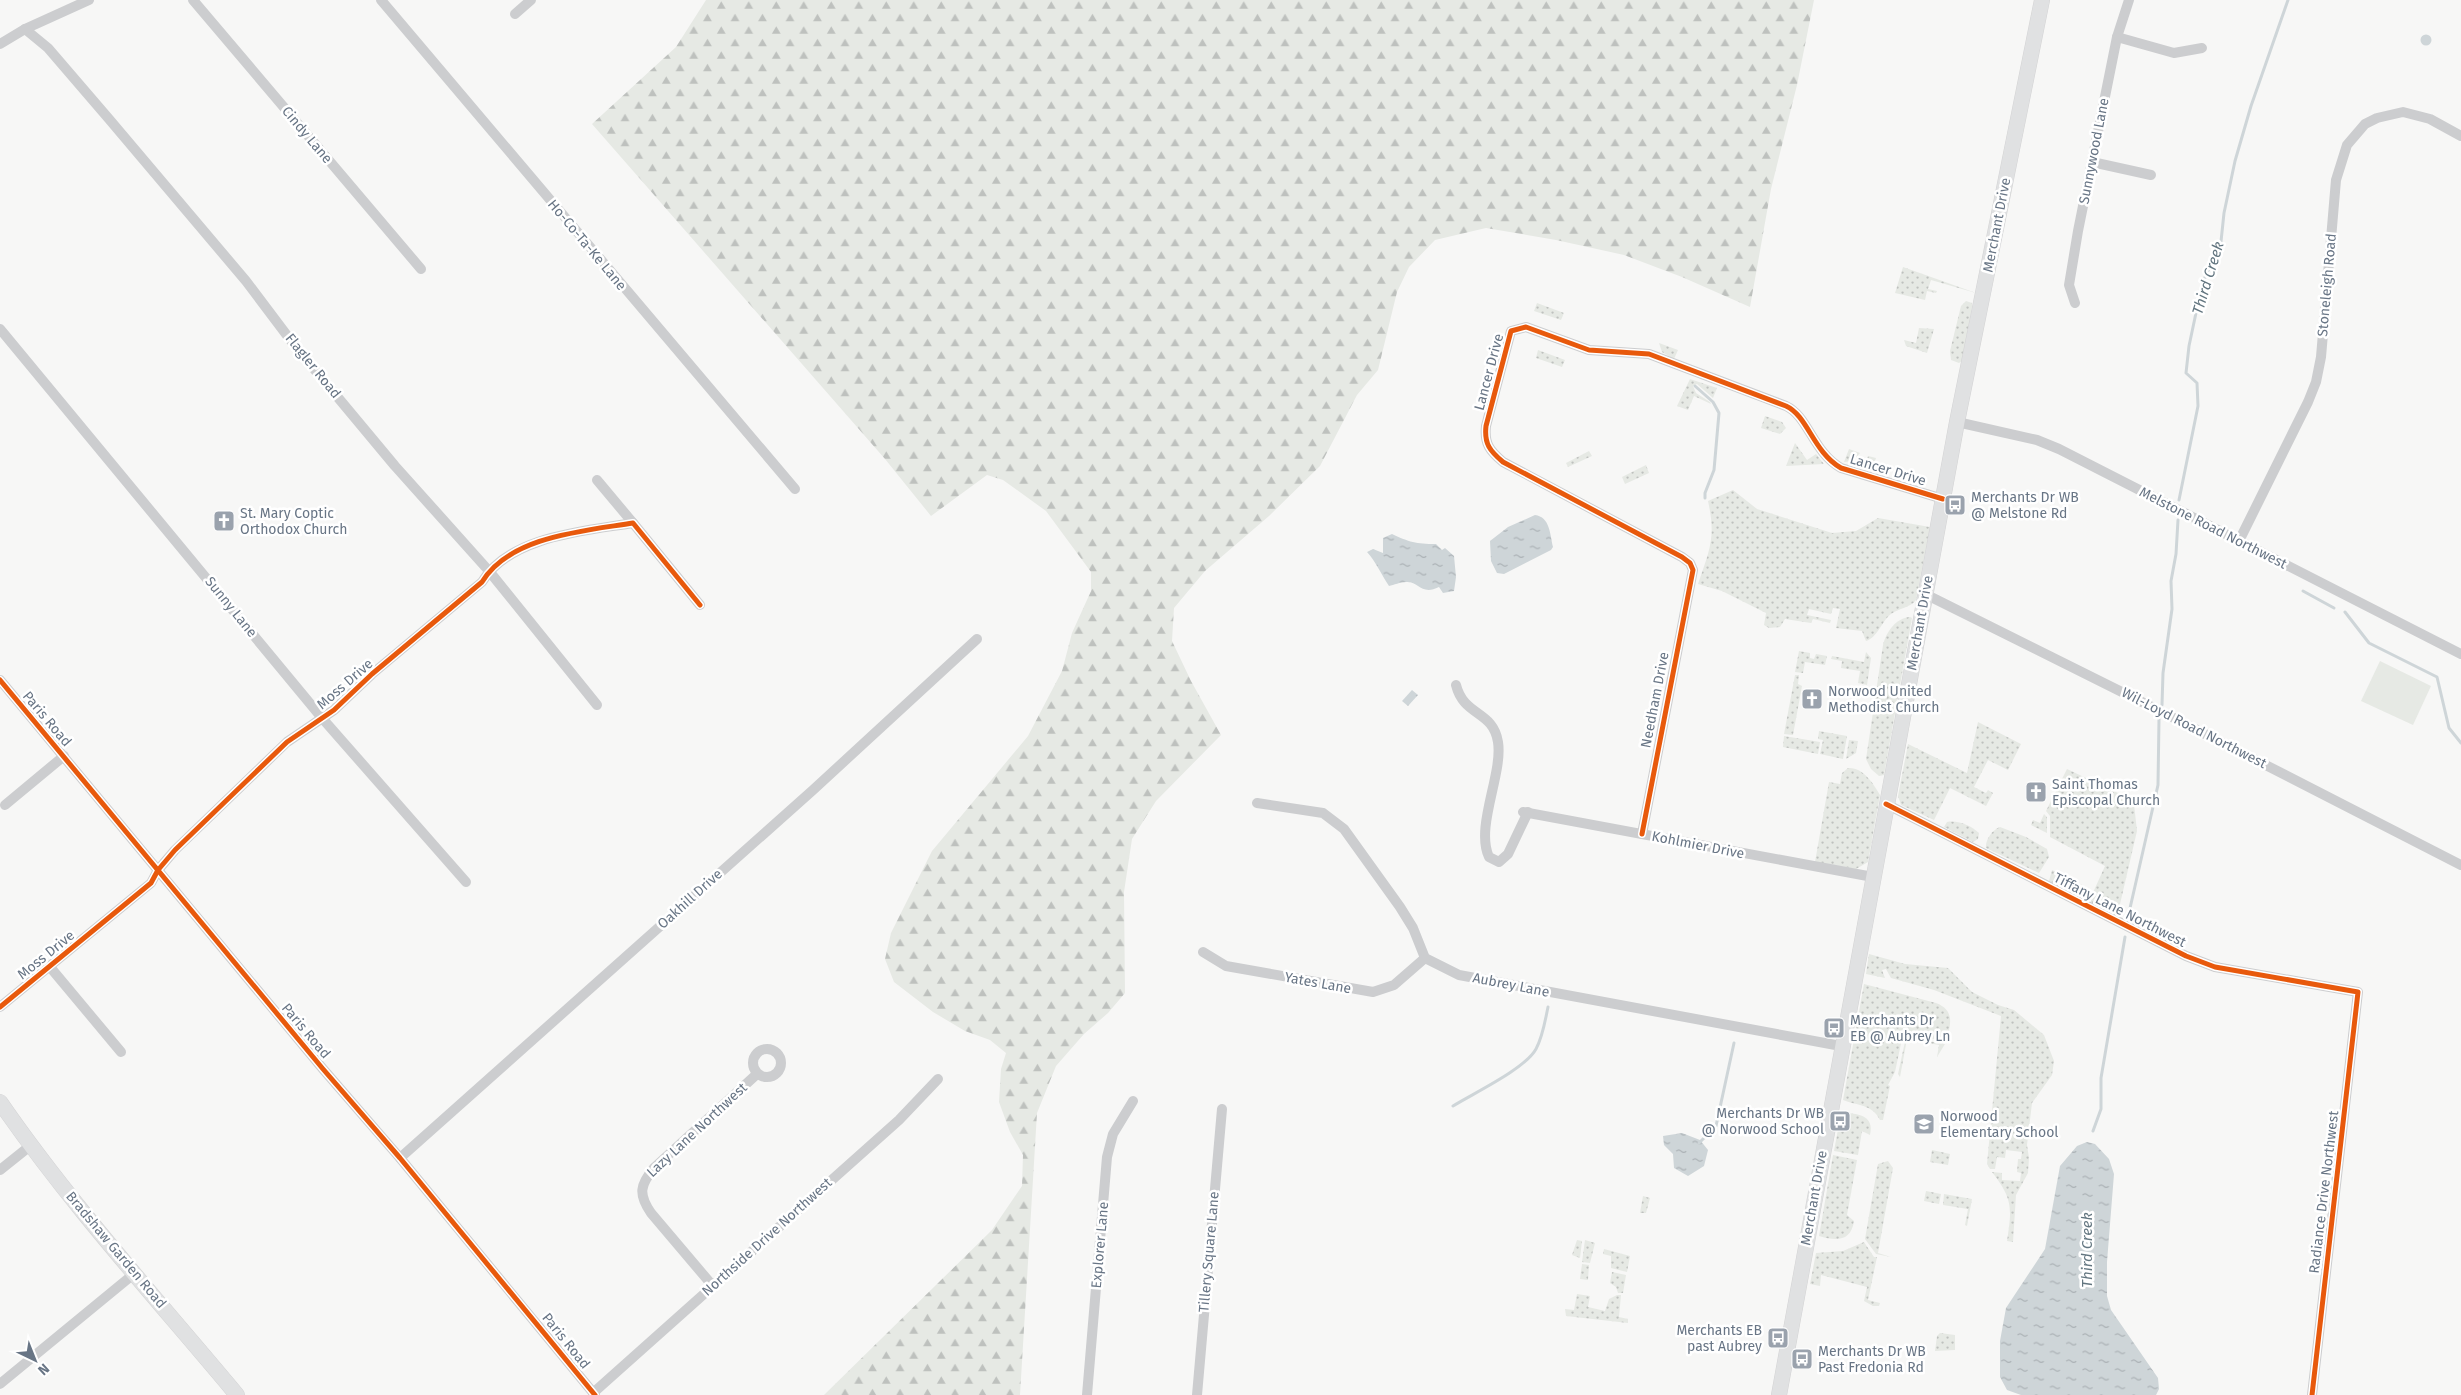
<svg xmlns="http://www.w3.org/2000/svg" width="2461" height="1395" font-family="'Fira Sans',sans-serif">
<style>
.grass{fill:url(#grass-dots)}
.forest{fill:url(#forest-firs)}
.garden{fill:#e6e9e4}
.water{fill:url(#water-ripples)}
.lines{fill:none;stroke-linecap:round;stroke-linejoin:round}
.stream{stroke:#ced5d8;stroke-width:3}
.secondary-casing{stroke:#d3d3d4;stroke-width:16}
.street{stroke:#cccdcf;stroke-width:10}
.secondary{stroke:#e0e1e2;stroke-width:15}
.cycleway-casing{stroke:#fff;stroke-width:8}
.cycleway{stroke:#e8590c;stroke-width:5}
.labels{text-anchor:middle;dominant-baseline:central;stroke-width:5;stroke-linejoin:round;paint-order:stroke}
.street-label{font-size:14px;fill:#687585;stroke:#fff}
.poi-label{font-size:14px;fill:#687585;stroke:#fff;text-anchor:start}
.water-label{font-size:15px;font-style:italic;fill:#637680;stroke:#fff}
</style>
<defs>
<pattern id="grass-dots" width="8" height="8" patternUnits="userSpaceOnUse" patternTransform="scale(1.25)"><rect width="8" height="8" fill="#e6e9e4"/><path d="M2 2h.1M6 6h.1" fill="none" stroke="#bec1be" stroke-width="1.8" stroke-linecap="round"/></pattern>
<pattern id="forest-firs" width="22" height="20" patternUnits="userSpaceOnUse" patternTransform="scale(1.25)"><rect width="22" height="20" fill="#e6e9e4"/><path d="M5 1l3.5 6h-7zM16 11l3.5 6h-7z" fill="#bec1be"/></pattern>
<pattern id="water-ripples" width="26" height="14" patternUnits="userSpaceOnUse" patternTransform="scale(1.25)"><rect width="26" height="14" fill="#ced5d8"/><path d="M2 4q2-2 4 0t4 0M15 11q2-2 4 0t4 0" fill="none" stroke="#abb1b5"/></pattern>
</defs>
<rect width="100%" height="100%" fill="#f7f7f6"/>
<g class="grass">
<path d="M1903,267L1976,293L1931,280L1928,289L1937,291L1936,293L1927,291L1925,300L1895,293Z"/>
<path d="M1966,301L1972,303V307L1962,361L1959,363L1951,360L1950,351L1961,306Z"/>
<path d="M1537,303L1564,313L1561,320L1534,311Z"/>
<path d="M1919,328L1934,329L1927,353L1906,346L1904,340L1916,343Z"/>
<path d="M1659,343L1678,350L1674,359L1662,352Z"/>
<path d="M1538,350L1565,360L1562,367L1536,358Z"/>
<path d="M1690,379L1717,388L1713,398L1697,384L1693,386L1696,393L1710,402L1711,404L1694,396L1688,410L1677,406Z"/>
<path d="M1765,416L1782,422L1786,428L1780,434L1761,428Z"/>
<path d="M1795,443L1807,460L1816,454L1824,464L1786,466Z"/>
<path d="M1849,449L1860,453L1853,461L1844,462Z"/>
<path d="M1589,451L1592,456L1568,467L1566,463Z"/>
<path d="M1868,456L1876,458L1872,471L1866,465Z"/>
<path d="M1646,465L1649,473L1625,484L1622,477Z"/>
<path d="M1733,490L1757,509L1832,533L1856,531L1878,518L1930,527L1916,600C1910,608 1899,608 1891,614C1881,622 1878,637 1866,641L1862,631L1836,628L1840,609L1833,608L1831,614L1809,609L1807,615L1831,620L1830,623L1813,619L1811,623L1785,619L1780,627L1769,628L1764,625L1766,613L1722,591L1698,584C1710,549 1716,537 1708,501Z"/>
<path d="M1910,617L1912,618L1884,775L1879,776L1871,769L1866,759L1883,645C1886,632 1896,618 1910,617Z"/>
<path d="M1799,651L1810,653V658L1814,659L1816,654L1827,656L1825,665L1805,662L1803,673L1795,672Z"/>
<path d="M1866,652L1871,658L1867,685L1858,683L1860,671L1841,668L1842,661L1831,659L1832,656L1864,662Z"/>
<path d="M1795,675H1799L1798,684L1802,686L1793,735L1784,734Z"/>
<path d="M1978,722L2021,744L2008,770L1988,760L1974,787L1986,793L1988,790L1993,793L1986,806L1950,788L1934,820L1901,805L1898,796L1908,744L1967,773Z"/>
<path d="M1819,731L1847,736L1843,759L1820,754L1823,740L1818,739Z"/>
<path d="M1784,736L1820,742L1818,754L1783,747Z"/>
<path d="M1849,740L1858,741L1856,753L1846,759Z"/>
<path d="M1848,768C1863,767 1873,783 1880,795L1868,862L1856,869L1815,862L1829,782L1840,784L1842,773Z"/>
<path d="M2067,769L2120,794L2134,804L2137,831L2117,917L2091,902V897L2105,866L2050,837V816L2046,811Z"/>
<path d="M2044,814L2047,817V833L2031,825L2033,820L2040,823Z"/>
<path d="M1947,822C1959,820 1971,826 1979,833L1978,839L1973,842L1944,827Z"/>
<path d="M2000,827L2026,837L2047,849L2049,857L2039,873L1986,848C1985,840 1992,830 2000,827Z"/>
<path d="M2052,870L2086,887L2083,894L2079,896L2049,881Z"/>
<path d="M1869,954L1905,964L1948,968L1972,992L1998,1005L2014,1010L2044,1035L2054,1061L2052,1075L2032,1103L2027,1145L2029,1158L2028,1173L2016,1195L2013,1242L2007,1241C2012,1208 2013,1199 1992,1172L2002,1173V1180L2020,1181L2021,1173L2017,1172L2018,1159H2021L2022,1152L2006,1150L2005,1158L1997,1157L1995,1169H1990L1987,1164L2001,1016L1934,990L1891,978L1886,969L1882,970L1885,978L1866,974Z"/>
<path d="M1864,984L1936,1003C1955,1010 1951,1025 1946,1041L1903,1034L1895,1072L1888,1085L1890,1086L1883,1120H1880C1872,1104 1858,1106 1843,1100Z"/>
<path d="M1906,1037L1945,1044L1937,1057L1939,1045L1907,1039L1900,1077L1898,1074Z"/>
<path d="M1841,1113C1857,1113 1875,1115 1870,1135L1862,1131L1858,1155L1834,1151Z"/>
<path d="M1932,1150L1950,1154L1948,1165L1930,1162Z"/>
<path d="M1833,1155L1857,1160L1847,1215L1854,1221C1851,1242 1836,1241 1819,1236Z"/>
<path d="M1888,1161L1893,1168L1878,1253L1891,1257L1876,1254L1865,1239L1878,1164Z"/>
<path d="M1926,1191L1941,1194L1939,1204L1924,1201Z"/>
<path d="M1944,1194L1972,1199L1967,1226L1965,1225L1968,1209L1943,1205Z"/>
<path d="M1643,1196L1650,1198L1646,1213H1640Z"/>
<path d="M1577,1240L1582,1241L1580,1258L1572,1255Z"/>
<path d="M1585,1240L1595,1243L1590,1263L1582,1262Z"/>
<path d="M1864,1242L1874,1257H1877L1868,1300L1880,1303L1879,1306H1873L1864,1301L1867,1287L1821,1275L1820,1286L1810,1284L1816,1253L1843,1251Z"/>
<path d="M1604,1249L1630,1256L1627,1272L1611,1268V1256L1603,1254Z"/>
<path d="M1582,1264L1589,1265L1588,1280L1580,1279Z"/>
<path d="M1612,1272L1626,1275L1623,1293H1618L1616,1287L1610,1283Z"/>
<path d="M1577,1294L1590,1296L1588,1307L1605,1311L1609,1299L1617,1295H1621L1619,1317L1628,1319V1323L1566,1316L1565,1309L1574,1310Z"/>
<path d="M1940,1333L1955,1335V1350L1935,1351L1937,1336Z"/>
</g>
<path class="forest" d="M706,0H1814L1797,85L1771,189L1750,307L1682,277L1624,255L1556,240L1486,228L1435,240L1409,267L1397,292L1378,370L1357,395L1320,466L1269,516L1205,571L1174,608L1172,641L1191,681L1221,735L1156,801L1132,839L1124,892L1125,993L1108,1013L1084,1034L1056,1066L1037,1113L1020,1395H824L992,1230L1022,1186L1023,1155L1010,1132L999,1102L1001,1069L1006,1053L990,1040L965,1031L933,1012L894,982L885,959L891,933L932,851L1028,736L1062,671L1072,633L1091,591V572L1046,511L1003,480L987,475L931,516L885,459L592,124L676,47Z"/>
<path class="garden" d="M2380,661L2431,686L2413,725L2361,701Z"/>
<g class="water">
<circle cx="2426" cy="40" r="5.5"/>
<path d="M1535,515C1550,517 1550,534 1553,547L1551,550L1504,574L1497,573L1491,561L1490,541L1508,527Z"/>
<path d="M1392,534C1409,542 1416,544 1436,544L1442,550L1445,548L1454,556L1456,577L1454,591L1443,593L1439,587C1421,596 1419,581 1406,582C1400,582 1394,585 1389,586C1381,574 1376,562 1367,552L1373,549L1383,553V538Z"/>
<path d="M1412,690L1418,695L1408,706L1402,701Z"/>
<path d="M1682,1133L1700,1140L1708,1150L1704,1166L1688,1176L1674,1168L1673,1154L1664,1145L1663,1136Z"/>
<path d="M2087,1142L2095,1144L2109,1159L2114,1174L2107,1262V1296L2111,1310L2158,1378L2159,1389L2156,1395H2021L2007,1390L2000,1377V1341L2006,1308L2045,1249L2060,1166L2077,1146Z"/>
</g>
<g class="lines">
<g class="stream">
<path d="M1695,386L1713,402L1719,413L1714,470L1705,493V498"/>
<path d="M2179,500L2198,406L2197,383L2186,373L2189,346L2200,294L2206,274L2220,251L2224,213L2235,161L2251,106L2288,0"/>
<path d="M2303,591L2334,608"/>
<path d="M2345,612L2369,643L2437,677L2449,728L2461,743"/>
<path d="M2162,705L2163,673L2172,609L2171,581L2176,554L2178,520"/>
<path d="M2128,917L2158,785L2159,719"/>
<path d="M1453,1106C1474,1093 1525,1069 1536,1049C1543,1036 1545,1021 1548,1007"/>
<path d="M2093,1131L2101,1109V1078L2125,937"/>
<path d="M1699,1143L1716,1126L1734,1043"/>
</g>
<g class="secondary-casing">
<g id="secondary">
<path d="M0,1102C71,1205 157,1299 237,1395"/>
<path d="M1779,1395L1957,422L2042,0"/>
</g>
</g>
<g class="street">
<path d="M193,0L421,269"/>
<path d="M381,0L795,489"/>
<path d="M515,14L531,0"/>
<path d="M25,29L48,48L109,119L246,281L295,346L395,466L489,571L597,705"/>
<path d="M2117,37L2174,53L2202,48"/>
<path d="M0,44L25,29L89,0"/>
<path d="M2092,162L2151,175"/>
<path d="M2075,303L2069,285L2078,231L2117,37L2129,0"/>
<path d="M0,329L322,718L466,882"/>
<path d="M1957,422L2037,440L2059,449L2461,654"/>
<path d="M597,480L633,523"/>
<path d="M2239,541L2308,402L2316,382L2321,357L2336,180L2347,145L2365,124L2377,118L2403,112L2430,119L2461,136"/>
<path d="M1925,594L2164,713L2461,865"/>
<path d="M0,680L323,1069L400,1158L595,1395"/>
<path d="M1456,685C1464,717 1493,710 1498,742C1503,774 1475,827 1489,857L1499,862L1508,854L1528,812"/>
<path d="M1257,803L1323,813L1344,829L1400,907L1413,928L1425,958L1459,975L1841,1046"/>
<path d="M1886,804L2186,956L2215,967L2358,992L2312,1395"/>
<path d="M5,805L64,756"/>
<path d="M1523,812L1873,877"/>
<path d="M1642,834L1693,570L1690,563L1682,557L1503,462C1490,451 1484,444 1486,426L1511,331L1526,327L1589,350L1649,354L1786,406C1808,416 1813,452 1841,468L1943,499"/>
<path d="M1203,952L1226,966L1373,992L1394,985L1425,958"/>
<path d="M50,967L121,1052"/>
<path d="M0,1007L151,883L158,870L175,850L287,742L334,710L372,674L482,582C510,536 584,531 633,523L700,605"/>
<circle cx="767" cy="1063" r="14"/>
<path d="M400,1158L813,790L977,639"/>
<path d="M0,1170L30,1146"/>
<path d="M712,1285L651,1213C638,1194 640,1185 654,1168L757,1074"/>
<path d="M0,1384L135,1273"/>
<path d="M593,1393L899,1120L938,1079"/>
<path d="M1087,1395L1107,1157L1113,1134L1133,1101"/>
<path d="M1197,1395L1222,1109"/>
</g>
<use href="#secondary" class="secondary"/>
<g class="cycleway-casing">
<g id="cycleway">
<path d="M0,680L323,1069L400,1158L595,1395"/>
<path d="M1886,804L2186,956L2215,967L2358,992L2312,1395"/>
<path d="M1642,834L1693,570L1690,563L1682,557L1503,462C1490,451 1484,444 1486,426L1511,331L1526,327L1589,350L1649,354L1786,406C1808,416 1813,452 1841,468L1943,499"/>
<path d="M0,1007L151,883L158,870L175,850L287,742L334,710L372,674L482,582C510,536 584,531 633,523L700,605"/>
</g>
</g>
<use href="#cycleway" class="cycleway"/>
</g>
<defs>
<g id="bus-square" transform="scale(1.125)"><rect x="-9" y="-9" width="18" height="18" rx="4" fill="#9aa2ad" stroke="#fff"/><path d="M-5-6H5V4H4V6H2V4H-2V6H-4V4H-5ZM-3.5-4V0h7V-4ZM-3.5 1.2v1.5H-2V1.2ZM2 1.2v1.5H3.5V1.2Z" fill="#fff"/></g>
<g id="church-square" transform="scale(1.125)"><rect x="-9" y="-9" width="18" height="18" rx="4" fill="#9aa2ad" stroke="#fff"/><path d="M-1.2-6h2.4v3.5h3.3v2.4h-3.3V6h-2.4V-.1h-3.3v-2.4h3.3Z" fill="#fff"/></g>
<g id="school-square" transform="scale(1.125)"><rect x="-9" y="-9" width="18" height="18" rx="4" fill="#9aa2ad" stroke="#fff"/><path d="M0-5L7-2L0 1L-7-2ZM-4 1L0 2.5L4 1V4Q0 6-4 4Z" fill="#fff"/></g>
</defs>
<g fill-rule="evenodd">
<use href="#bus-square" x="1955" y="505"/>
<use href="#church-square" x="224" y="521"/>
<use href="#church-square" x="1812" y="699"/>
<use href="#church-square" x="2036" y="792"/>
<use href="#bus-square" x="1834" y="1028"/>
<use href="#bus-square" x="1840" y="1121"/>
<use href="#school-square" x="1924" y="1124"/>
<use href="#bus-square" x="1778" y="1338"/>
<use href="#bus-square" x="1802" y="1359"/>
</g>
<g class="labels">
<g class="street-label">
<text transform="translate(307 135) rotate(50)">Cindy Lane</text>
<text transform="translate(2094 151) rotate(-79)">Sunnywood Lane</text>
<text transform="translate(1997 225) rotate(-79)">Merchant Drive</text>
<text transform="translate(587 245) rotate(50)">Ho-Co-Ta-Ke Lane</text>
<text transform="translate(2327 285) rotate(-85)">Stoneleigh Road</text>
<text transform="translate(313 366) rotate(51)">Flagler Road</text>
<text transform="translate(1489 372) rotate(-75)">Lancer Drive</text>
<text transform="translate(1888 470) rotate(17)">Lancer Drive</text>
<text transform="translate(2213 528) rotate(27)">Melstone Road Northwest</text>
<text transform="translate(231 607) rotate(51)">Sunny Lane</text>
<text transform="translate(1920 623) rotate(-80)">Merchant Drive</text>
<text transform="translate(345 684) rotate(-41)">Moss Drive</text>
<text transform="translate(1655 700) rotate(-79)">Needham Drive</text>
<text transform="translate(47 719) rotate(50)">Paris Road</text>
<text transform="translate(2194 728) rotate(27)">Wil-Loyd Road Northwest</text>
<text transform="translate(1698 845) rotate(11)">Kohlmier Drive</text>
<text transform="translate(690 899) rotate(-42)">Oakhill Drive</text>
<text transform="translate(2120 910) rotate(27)">Tiffany Lane Northwest</text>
<text transform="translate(46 955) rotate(-39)">Moss Drive</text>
<text transform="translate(1318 983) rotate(10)">Yates Lane</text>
<text transform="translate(1511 985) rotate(11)">Aubrey Lane</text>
<text transform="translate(306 1031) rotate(50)">Paris Road</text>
<text transform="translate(697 1130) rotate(-43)">Lazy Lane Northwest</text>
<text transform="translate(2324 1192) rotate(-83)">Radiance Drive Northwest</text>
<text transform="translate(1814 1198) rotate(-80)">Merchant Drive</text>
<text transform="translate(767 1237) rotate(-42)">Northside Drive Northwest</text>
<text transform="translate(1100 1245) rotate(-85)">Explorer Lane</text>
<text transform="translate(116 1250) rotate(50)">Bradshaw Garden Road</text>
<text transform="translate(1209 1252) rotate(-85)">Tillery Square Lane</text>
<text transform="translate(566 1341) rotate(51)">Paris Road</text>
</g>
<g class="poi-label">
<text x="1971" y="497">Merchants Dr WB<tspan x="1971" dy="16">@ Melstone Rd</tspan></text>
<text x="240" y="513">St. Mary Coptic<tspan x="240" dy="16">Orthodox Church</tspan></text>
<text x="1828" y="691">Norwood United<tspan x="1828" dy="16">Methodist Church</tspan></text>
<text x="2052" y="784">Saint Thomas<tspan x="2052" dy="16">Episcopal Church</tspan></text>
<text x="1850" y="1020">Merchants Dr<tspan x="1850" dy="16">EB @ Aubrey Ln</tspan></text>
<text x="1824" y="1113" text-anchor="end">Merchants Dr WB<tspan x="1824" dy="16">@ Norwood School</tspan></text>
<text x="1940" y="1116">Norwood<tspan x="1940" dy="16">Elementary School</tspan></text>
<text x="1762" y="1330" text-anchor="end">Merchants EB<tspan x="1762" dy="16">past Aubrey</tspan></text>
<text x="1818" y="1351">Merchants Dr WB<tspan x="1818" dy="16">Past Fredonia Rd</tspan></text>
</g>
<g class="water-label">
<text transform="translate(2208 278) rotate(-73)">Third Creek</text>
<text transform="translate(2087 1250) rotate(-90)">Third Creek</text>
</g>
</g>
<g transform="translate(35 1360) rotate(137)" stroke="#ffffff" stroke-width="4" paint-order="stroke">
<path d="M0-4L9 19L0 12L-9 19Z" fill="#687585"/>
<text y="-8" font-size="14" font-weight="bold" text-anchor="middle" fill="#687585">N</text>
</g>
</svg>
